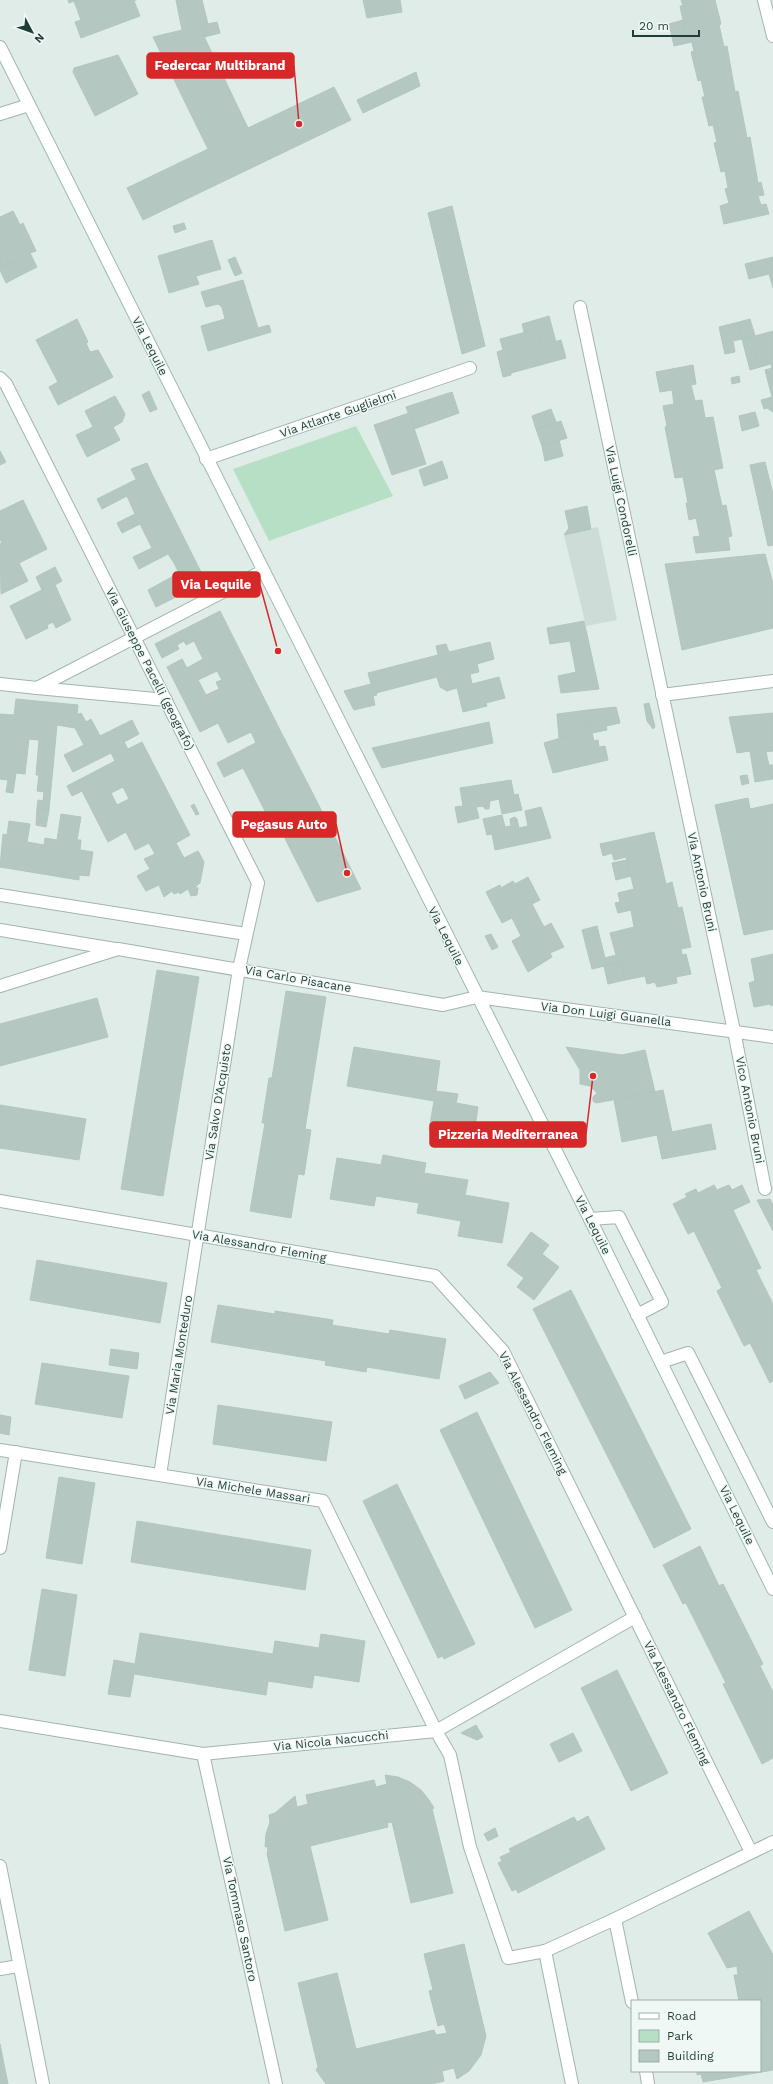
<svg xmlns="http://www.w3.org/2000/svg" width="773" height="2084" font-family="'Work Sans',sans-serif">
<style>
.built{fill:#cedcd7}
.green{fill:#b6dfc5}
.building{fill:#b5c7c1;stroke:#b1c6bf;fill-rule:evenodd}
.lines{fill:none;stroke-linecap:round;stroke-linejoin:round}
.lane-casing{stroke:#a2b4b0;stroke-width:14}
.street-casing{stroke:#a2b4b0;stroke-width:14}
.secondary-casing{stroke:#9db9b1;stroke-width:14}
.lane{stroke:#fff;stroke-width:12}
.street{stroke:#fff;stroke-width:12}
.secondary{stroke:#fff;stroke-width:12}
.labels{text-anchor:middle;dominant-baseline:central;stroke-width:3;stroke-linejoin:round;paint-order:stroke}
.street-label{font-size:12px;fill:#1f3d38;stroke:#f0f8f5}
.leader{fill:none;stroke:#d62828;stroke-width:1.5}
.callout-dot{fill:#d62828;stroke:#f0f8f5;stroke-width:1.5}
.callout{fill:#d62828;stroke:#d62828;stroke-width:1.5}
.callout-label{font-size:13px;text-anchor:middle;font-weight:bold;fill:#fff}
</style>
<rect width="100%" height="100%" fill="#e0ece8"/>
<path class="built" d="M598,527L617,620L586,626L564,535Z"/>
<path class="green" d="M356,426L393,496L269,541L233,469Z"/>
<g class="building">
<path d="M68,0H136L134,1L140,16L81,38L75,22L81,20L74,1L69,3Z"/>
<path d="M176,0H202L208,24L182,30Z"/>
<path d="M363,0H400L402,12L367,18Z"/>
<path d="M681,0H715L721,24L719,25L724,47L727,46L735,92L738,91L747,138L750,137L758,183L761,182L764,195L758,196L761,205L766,204L769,214L724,224L720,206L729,203L725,189L728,188L725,171L721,172L714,143L717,142L713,125L709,126L702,97H705L701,80L698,81L691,52L694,51L690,34L686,35L680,6H683Z"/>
<path d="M683,20L686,35L690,34L692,42L674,46L669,24Z"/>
<path d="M217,22L220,33L204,37L199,26Z"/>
<path d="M199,26L248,128L334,87L351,120L143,220L127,188L208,149L153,37Z"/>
<path d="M118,55L138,94L95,116L73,72L74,68Z"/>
<path d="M416,72L420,86L363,113L357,100Z"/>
<path d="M452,206L485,346L462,354L428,213Z"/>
<path d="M13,211L20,225L23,223L36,251L30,253L37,267L21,275L13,261L3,266L0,259V217Z"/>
<path d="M184,223L186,229L175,233L173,226Z"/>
<path d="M212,240L221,269L196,276L199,284L169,293L158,256Z"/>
<path d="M235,257L242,273L235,276L228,260Z"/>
<path d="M773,257V288L769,274L749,279L745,264Z"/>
<path d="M0,259L3,266L13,261L21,275L6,283L0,270Z"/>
<path d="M243,280L258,328L269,325L271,332L208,351L201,326L225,319L222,307L218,304L206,307L201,292Z"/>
<path d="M549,316L556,342L542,346L537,329L524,332L522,324Z"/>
<path d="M77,319L88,342L86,343L90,352L98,350L113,377L58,405L49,387L58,382L36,340Z"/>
<path d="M750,319L755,336L742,339L739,322Z"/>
<path d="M739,322L742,339L733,341L735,352L725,354L719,327Z"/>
<path d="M537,329L542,346L561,340L566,358L511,373V375L503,377L497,352L503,350L500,339Z"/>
<path d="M773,331V412L767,408L764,409L761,400L772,397L765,370L772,368L771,364L760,367L751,337Z"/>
<path d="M751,337L760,367L750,370L742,339Z"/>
<path d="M693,365L696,384L691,385L695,401L702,400L705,418L713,417L723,468L714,470L722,506L726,505L732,536L728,537L730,550L696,553L693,537L700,536L696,518L689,520L686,503H688L683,477L675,478L665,427L667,426L663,406L674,404L672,390L660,392L656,372Z"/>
<path d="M739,376L740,382L732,384L731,378Z"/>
<path d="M149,391L157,409L150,412L142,395Z"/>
<path d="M452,392L459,413L414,429L406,407Z"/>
<path d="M115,396L125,414L122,422L113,427L120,440L87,457L76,435L93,427L85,411Z"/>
<path d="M551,409L556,422L536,429L532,416Z"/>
<path d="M755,412L759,426L742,431L739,416Z"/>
<path d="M409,413L426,464L392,475L374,425Z"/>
<path d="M561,421L567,438L542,446L536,429Z"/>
<path d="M559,440L563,456L545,461L542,446Z"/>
<path d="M0,451L6,462L0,465Z"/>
<path d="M442,461L448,478L424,486L419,470Z"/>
<path d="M765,462L773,494V545L768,546L750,465Z"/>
<path d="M147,463L151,472L136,479L131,469Z"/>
<path d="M151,472L206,582L156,607L148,590L179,573L174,563L168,554L139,569L133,557L152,548L140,524L122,533L117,523L135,514L127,496L102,509L97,499Z"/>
<path d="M23,500L47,549L19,563L28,581L1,594L0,544L2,543L0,539V511Z"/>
<path d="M587,506L591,529L564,535L569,528L565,511Z"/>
<path d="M765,554L773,584V628L682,650L665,564Z"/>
<path d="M55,567L62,581L55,585L71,620L56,628L53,622L47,625L48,628L26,639L10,606L42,590L36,577Z"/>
<path d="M220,611L280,730L256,743L251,732L228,743L218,723L200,732L167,667L182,659L187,668L203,659L194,641L186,645L184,641L177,645L179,649L162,658L155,644ZM217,671L222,680L216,682L219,689L206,695L198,680Z"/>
<path d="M584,621L599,689L561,693L558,676L576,672L570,641L550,644L547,628Z"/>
<path d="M490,642L494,659L477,664L479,672L470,674L472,684L499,677L505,698L486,703L487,706L463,712L457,688L447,691L440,687L437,677L376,693L377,695L373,696L375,705L354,710L344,691L371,684L368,673L438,655L436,646L446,644L449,652Z"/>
<path d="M16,699L78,705L77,715L81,713L86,722L91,719L100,736L132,720L139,734L124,742L128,749L142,742L190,835L176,843L184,858L198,851L204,862L200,883L195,887L198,888L197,895L191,896L188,889L180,894L179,892L174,894L172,891L164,897L159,885L146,891L137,876L150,869L144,859L155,854L149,843L135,850L126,832L108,842L82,791L72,796L67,786L115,761L111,753L73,772L64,755L84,745L75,728L57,725L49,810L37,808L38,800L43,801L44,792L37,791L39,775H36L39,740L29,739L25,774L16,773L13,793L6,792L8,780L0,779V714L14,715ZM123,787L129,799L117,805L111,793Z"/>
<path d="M649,703L655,727L653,729L647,721L644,704Z"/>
<path d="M616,707L620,723L606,726L607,730L592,733L594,741L598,740L599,747L605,746L608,760L553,773L544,743L567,736L566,734L587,729L586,727L591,726L588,710Z"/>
<path d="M588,710L591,726L586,727L587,729L566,734L567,736L559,738L557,714Z"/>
<path d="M773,713V751L766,752L772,779L755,782L750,751L737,753L729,717Z"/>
<path d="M489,722L493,743L382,768L372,748Z"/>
<path d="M280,730L312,792L272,813L271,811L266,813L237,756L242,754L240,751Z"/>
<path d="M240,751L242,754L237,756L243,768L224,777L217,763Z"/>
<path d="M769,765H773V779H772Z"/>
<path d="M747,775L749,783L742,785L740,776Z"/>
<path d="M511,780L514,795L518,794L522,810L502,814L499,799L490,801L489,809H485L483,806L476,807L479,818L458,823L455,807L463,806L460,788Z"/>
<path d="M312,792L343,853L303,874L272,813Z"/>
<path d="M748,798L750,809L773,804V929L744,935L715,805Z"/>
<path d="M194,804L199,814L196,815L191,806Z"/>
<path d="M541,807L551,838L495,850L492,834L487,835L483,819L502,815L505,827L511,826L510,819L515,817L517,819L519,828L528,826L525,811Z"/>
<path d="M37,808L49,810L46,827L36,825Z"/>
<path d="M61,814L81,817L77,840H81L80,850L93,852L89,876L79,875V880L0,867L3,834L7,835L9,821L30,824L27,842L44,845L45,838L57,840Z"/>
<path d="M654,832L666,884L672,882L678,908L682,907L691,947L681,949L682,955L686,954L691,974L676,977L677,983L657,987L655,982L647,984L645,976L625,980L621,962L592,969L582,930L597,926L605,958L616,955L610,933L634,927L631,910L618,913L615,903L620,902L618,893L634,889L626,857L614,860L612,853L603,856L600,844Z"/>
<path d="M343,853L361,889L317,902L303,874Z"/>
<path d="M627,860L631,876L616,880L612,863Z"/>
<path d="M528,877L540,900L532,904L544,927L551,923L564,947L550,953L552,957L528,972L512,941L521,936L512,918L502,923L486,892L500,885L501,888L513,881L515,884Z"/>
<path d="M491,934L498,947L492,950L485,936Z"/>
<path d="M773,954V1005L771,1006L770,1004L754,1007L749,983L755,981L751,959Z"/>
<path d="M621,962L625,980L608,984L604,966Z"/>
<path d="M157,970L199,977L163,1196L121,1189Z"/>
<path d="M286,991L326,997L305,1129L311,1130L304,1175L298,1174L291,1218L250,1211L265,1123H262L269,1078H272Z"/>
<path d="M97,998L108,1037L0,1066V1024Z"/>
<path d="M354,1047L440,1061L436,1091L458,1094L456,1103L478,1107L472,1147L451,1144L452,1134L429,1130L434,1101L347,1086Z"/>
<path d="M566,1047L622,1055L645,1050L655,1092L596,1103L593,1101V1097L597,1093L590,1086L580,1084V1070Z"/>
<path d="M663,1090L672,1132L711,1124L716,1149L662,1159L657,1135L622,1142L614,1100Z"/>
<path d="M0,1105L86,1119L79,1160L0,1148Z"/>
<path d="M383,1155L426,1163L424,1173L468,1180L465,1195L509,1203L502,1243L458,1236L461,1221L417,1213L419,1203L376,1196L374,1206L330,1199L337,1158L381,1165Z"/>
<path d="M714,1185L717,1190L729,1185L732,1190L742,1185L750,1202L733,1210L761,1268L756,1270L773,1304V1381L770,1383L750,1343L744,1346L717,1291L722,1288L694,1231L688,1234L673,1204L687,1197L685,1194L696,1189L698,1193Z"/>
<path d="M770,1199L773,1205V1231L757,1200Z"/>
<path d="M531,1232L549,1245L542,1254L559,1267L534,1300L517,1287L524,1278L507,1265Z"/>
<path d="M37,1260L167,1283L160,1323L30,1300Z"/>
<path d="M571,1290L691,1529L654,1548L533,1309Z"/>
<path d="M218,1305L275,1314V1311L333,1320L332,1325L389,1334L390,1330L446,1339L439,1379L367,1367L366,1372L325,1365L326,1361L211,1342Z"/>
<path d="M111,1349L139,1353L137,1369L109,1365Z"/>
<path d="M42,1363L129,1376L122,1418L35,1404Z"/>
<path d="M490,1372L499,1383L465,1399L459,1386Z"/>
<path d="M218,1405L332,1422L326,1461L213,1444Z"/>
<path d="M477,1412L572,1610L535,1628L440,1430Z"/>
<path d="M0,1415L11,1417L9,1435L0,1433Z"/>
<path d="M59,1477L95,1483L82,1564L46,1558Z"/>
<path d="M397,1484L475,1644L444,1659L443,1656L438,1658L363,1501Z"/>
<path d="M137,1521L311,1550L305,1590L131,1562Z"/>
<path d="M700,1546L719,1586L723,1584L763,1664L760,1666L773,1692V1758L762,1764L723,1684L726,1683L686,1603L683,1604L663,1565Z"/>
<path d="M42,1589L77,1595L65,1676L29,1670Z"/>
<path d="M140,1633L273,1654L275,1641L319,1648L321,1634L365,1641L359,1682L314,1675L312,1688L268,1681L266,1695L134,1674L130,1697L108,1694L114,1660L135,1664Z"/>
<path d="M617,1670L668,1773L631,1791L581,1688Z"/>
<path d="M476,1725L483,1737L477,1740L461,1733Z"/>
<path d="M573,1733L582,1751L559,1762L550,1744Z"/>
<path d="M385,1775L398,1777L410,1782L421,1790L429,1800L434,1808L432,1809L453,1893L411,1903L392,1822L387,1823L388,1827L310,1846L328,1920L285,1931L267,1854L268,1851L267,1846L265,1847L266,1834L270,1822L269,1815L275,1813L295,1796L297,1807L308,1804L306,1795L374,1780L376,1787L387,1784Z"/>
<path d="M588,1816L605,1849L518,1893L516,1889L512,1891L498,1863L502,1861L500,1857L511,1852L509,1849L574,1817L577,1822Z"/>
<path d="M495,1828L498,1836L488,1841L484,1834Z"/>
<path d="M749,1911L773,1955V2070L703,2082L701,2074L697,2075V2071H760V2028H762L760,2001H739L734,1975H738L737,1966L727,1968L708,1933Z"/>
<path d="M464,1944L486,2036L481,2055L469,2071L457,2079L454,2068L442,2071L444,2081L432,2084H326L316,2070L318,2067L298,1983L337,1973L356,2049L434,2030L436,2035L447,2033L444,2024L438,2026L429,1991L433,1990L424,1954Z"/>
<path d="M0,2044L8,2084H0Z"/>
</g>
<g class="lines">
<g class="lane-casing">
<g id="lane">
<path d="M0,114L29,105"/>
<path d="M590,1219L619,1217L662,1302L637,1315"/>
<path d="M661,1362L688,1353L773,1522"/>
</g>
</g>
<g class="street-casing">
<g id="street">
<path d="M764,0L773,36"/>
<path d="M580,307L734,1031L765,1189"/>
<path d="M0,378L6,384L258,883L239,969L160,1475"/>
<path d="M206,459L470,368"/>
<path d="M0,684L37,688L263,571"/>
<path d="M37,688L166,700"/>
<path d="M662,695L773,681"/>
<path d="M0,895L246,934"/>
<path d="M0,930L115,949"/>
<path d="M0,986L118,949L443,1005L477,997L773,1037"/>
<path d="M0,1201L435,1276L503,1351L751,1852"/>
<path d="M0,1450L323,1501L436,1731L450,1755L470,1847L508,1958L545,1951L615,1919L773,1842"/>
<path d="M0,1548L16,1452"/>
<path d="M0,1721L203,1754L436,1731L635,1617"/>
<path d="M203,1754L276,2084"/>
<path d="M0,1866L43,2084"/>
<path d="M615,1919L632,2002"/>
<path d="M545,1951L572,2084"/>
<path d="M0,1969L19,1966"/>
<path d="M646,2071L648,2084"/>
</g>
</g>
<g class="secondary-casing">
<path id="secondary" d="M0,47L590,1219L773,1589"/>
</g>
<use href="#lane" class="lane"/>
<use href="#street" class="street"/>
<use href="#secondary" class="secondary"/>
</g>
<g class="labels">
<g class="street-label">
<text transform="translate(150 346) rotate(63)">Via Lequile</text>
<text transform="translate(338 414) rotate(-19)">Via Atlante Guglielmi</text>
<text transform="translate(621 501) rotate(78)">Via Luigi Condorelli</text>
<text transform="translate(150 669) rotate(63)">Via Giuseppe Pacelli (geografo)</text>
<text transform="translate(702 882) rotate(78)">Via Antonio Bruni</text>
<text transform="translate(446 936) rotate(63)">Via Lequile</text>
<text transform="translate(298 979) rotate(10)">Via Carlo Pisacane</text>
<text transform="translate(606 1014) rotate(7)">Via Don Luigi Guanella</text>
<text transform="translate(218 1102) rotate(-81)">Via Salvo D'Acquisto</text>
<text transform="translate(750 1110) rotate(79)">Vico Antonio Bruni</text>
<text transform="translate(593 1225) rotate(63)">Via Lequile</text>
<text transform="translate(259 1246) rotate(10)">Via Alessandro Fleming</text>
<text transform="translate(179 1355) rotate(-81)">Via Maria Monteduro</text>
<text transform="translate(533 1413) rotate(63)">Via Alessandro Fleming</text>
<text transform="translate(253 1490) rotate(9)">Via Michele Massari</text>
<text transform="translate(737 1515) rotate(64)">Via Lequile</text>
<text transform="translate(677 1703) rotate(64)">Via Alessandro Fleming</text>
<text transform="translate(331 1741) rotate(-6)">Via Nicola Nacucchi</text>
<text transform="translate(240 1919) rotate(78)">Via Tommaso Santoro</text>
</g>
</g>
<path class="leader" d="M299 124L294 66M278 651L260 585M347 873L336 824M593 1076L586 1134"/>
<g class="callout-dot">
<circle cx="299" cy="124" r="4"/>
<circle cx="278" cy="651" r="4"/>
<circle cx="347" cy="873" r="4"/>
<circle cx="593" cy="1076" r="4"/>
</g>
<g class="callout">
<rect x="147" y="53" width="147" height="25" rx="4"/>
<rect x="173" y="572" width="87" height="25" rx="4"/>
<rect x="233" y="812" width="103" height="25" rx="4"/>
<rect x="430" y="1122" width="156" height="25" rx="4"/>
</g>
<g class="callout-label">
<text x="220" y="70">Federcar Multibrand</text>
<text x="216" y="589">Via Lequile</text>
<text x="284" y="829">Pegasus Auto</text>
<text x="508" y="1139">Pizzeria Mediterranea</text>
</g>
<rect x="631" y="2000" width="130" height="72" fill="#f0f8f5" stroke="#9cada9"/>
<rect x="639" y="2013" width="20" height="6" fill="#ffffff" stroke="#9cada9"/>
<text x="667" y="2020" font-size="12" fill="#1f3d38">Road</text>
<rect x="639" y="2030" width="20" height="12" fill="#b6dfc5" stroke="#9cada9"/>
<text x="667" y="2040" font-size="12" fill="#1f3d38">Park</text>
<rect x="639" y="2050" width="20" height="12" fill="#b5c7c1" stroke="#9cada9"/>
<text x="667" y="2060" font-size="12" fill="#1f3d38">Building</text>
<g transform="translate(32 32) rotate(131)" stroke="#f0f8f5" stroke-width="3" paint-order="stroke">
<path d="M0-3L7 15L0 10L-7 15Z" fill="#1f3d38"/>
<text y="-6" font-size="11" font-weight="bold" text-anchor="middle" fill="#1f3d38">N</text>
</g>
<path d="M633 30v6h66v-6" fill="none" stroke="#1f3d38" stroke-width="2"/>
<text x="639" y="30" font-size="12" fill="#1f3d38" stroke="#f0f8f5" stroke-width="3" paint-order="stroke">20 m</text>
</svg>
